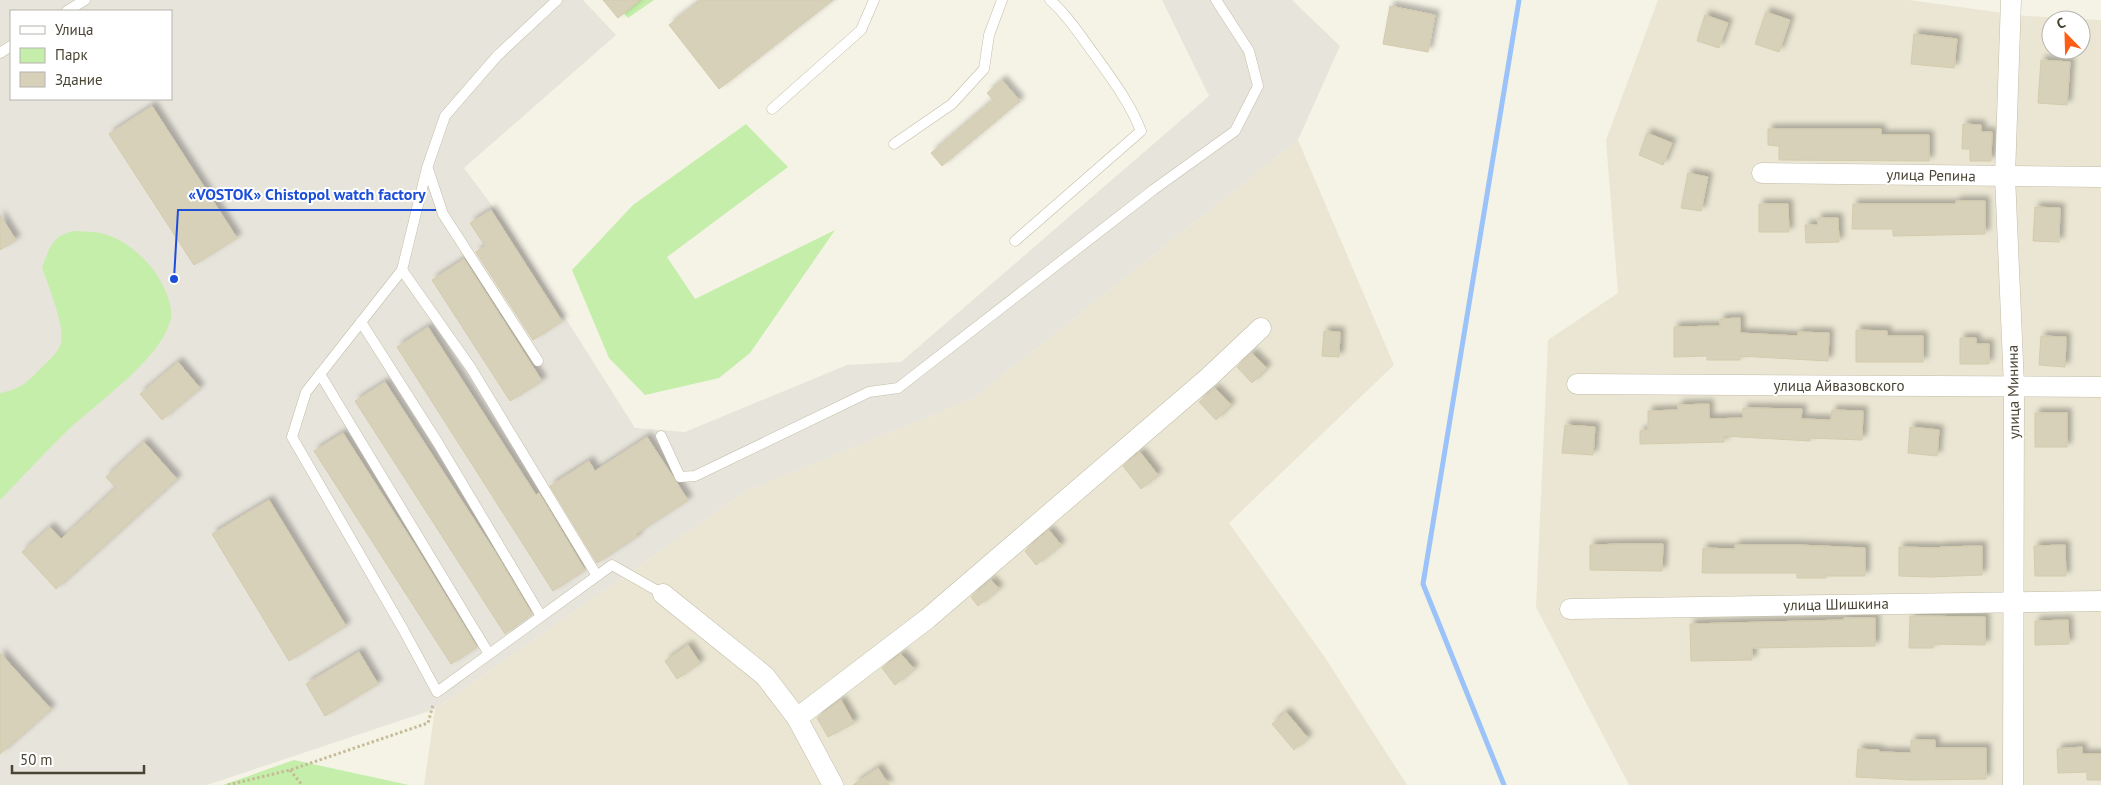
<svg xmlns="http://www.w3.org/2000/svg" width="2101" height="785" font-family="'PT Sans',sans-serif">
<style>
.residential{fill:#eae6d3;fill-rule:evenodd}
.industrial{fill:#e7e4db;fill-rule:evenodd}
.green{fill:#c4eeaa}
.lines{fill:none;stroke-linecap:round;stroke-linejoin:round}
.stream{stroke:#9bc3f9;stroke-width:5}
.building{fill:#d8d1ba;stroke:#d4cbac;filter:url(#shadow)}
.service-casing{stroke:#c2bda7;stroke-width:11}
.minor-casing{stroke:#c2bda7;stroke-width:21}
.path{stroke:#c5bc97;stroke-width:3;stroke-dasharray:2.5 2.5;stroke-linecap:butt}
.service{stroke:#fff;stroke-width:10}
.minor{stroke:#fff;stroke-width:20}
.labels{text-anchor:middle;dominant-baseline:central;stroke-width:4;stroke-linejoin:round;paint-order:stroke}
.street-label{font-size:15px;fill:#494434;stroke:#fff}
.leader{fill:none;stroke:#1d4ed8;stroke-width:2}
.callout-dot{fill:#1d4ed8;stroke:#fff;stroke-width:2}
.callout-label{font-size:16px;text-anchor:middle;font-weight:bold;fill:#1d4ed8;stroke:#fff;stroke-width:4;stroke-linejoin:round;paint-order:stroke}
</style>
<defs>
<filter id="shadow"><feDropShadow dx="4.5" dy="-4.5" stdDeviation="2.5" flood-color="#0004"/></filter>
</defs>
<rect width="100%" height="100%" fill="#f5f3e6"/>
<g class="residential">
<path d="M1658,0H1909L2026,16L2101,20V785H1629L1536,607L1548,340L1618,293L1606,140ZM2051,20H2081V50H2051Z"/>
<path d="M1298,140L1394,365L1229,523L1324,656L1407,785H424L435,709L746,491L974,398Z"/>
</g>
<path class="industrial" d="M0,0H583L616,35L464,168L508,227L635,428L685,432L847,365L901,362L1209,96L1162,0H1292L1340,46L1298,140L974,398L746,491L435,709L207,785H0ZM11,11H171V99H11Z"/>
<g class="green">
<path d="M612,0H654L628,18Z"/>
<path d="M746,124L788,167L667,257L695,299L835,230L750,353L719,378L645,395L609,358L572,270L633,205Z"/>
<path d="M74,231C83,232 95,231 104,234C124,239 143,256 155,272C163,285 175,305 170,322C157,362 100,400 69,429C45,452 23,476 0,500V393C21,389 28,382 42,367C48,361 59,352 61,343C65,324 48,286 42,267C50,248 51,236 74,231Z"/>
<path d="M294,760L409,785H223Z"/>
</g>
<g class="lines">
<path class="stream" d="M1504,785L1423,584L1519,0"/>
</g>
<g class="building">
<path d="M603,0H640L618,18Z"/>
<path d="M701,0H833L719,89L669,25Z"/>
<path d="M1390,6L1435,15L1428,52L1383,44Z"/>
<path d="M1766,12L1790,20L1779,52L1755,44Z"/>
<path d="M1705,15L1728,23L1719,48L1697,41Z"/>
<path d="M1914,34L1957,39L1954,68L1911,64Z"/>
<path d="M2041,60L2070,62L2067,105L2038,103Z"/>
<path d="M1002,80L1020,101L942,166L931,153L993,100L987,93Z"/>
<path d="M152,106L237,238L194,265L109,134Z"/>
<path d="M1963,124L1981,125V132H1992L1991,161H1970V149H1962Z"/>
<path d="M1768,129H1881V135H1929V161L1779,160V146L1768,145Z"/>
<path d="M1647,133L1672,143L1663,165L1639,155Z"/>
<path d="M1688,173L1708,177L1701,211L1681,208Z"/>
<path d="M1956,201H1985V234L1893,236V229H1852L1853,204H1956Z"/>
<path d="M1759,204H1788L1789,232H1759Z"/>
<path d="M2035,207L2060,208L2059,242L2033,241Z"/>
<path d="M491,210L562,321L533,340L476,252L485,246L470,223Z"/>
<path d="M0,215L16,240L0,250Z"/>
<path d="M1817,218H1838L1839,242L1806,243L1805,225H1818Z"/>
<path d="M464,259L542,381L510,401L432,280Z"/>
<path d="M1740,318V333L1798,336V332L1829,333L1828,361L1740,356V360H1707V356L1674,357V327L1720,326V319Z"/>
<path d="M428,327L536,495L539,493L585,570L553,591L397,347Z"/>
<path d="M1856,330L1887,331V336H1923V362H1856Z"/>
<path d="M1324,331L1340,332L1339,357L1322,356Z"/>
<path d="M2041,336L2066,337L2065,367L2039,365Z"/>
<path d="M1960,338H1976V344H1989V364H1960Z"/>
<path d="M1252,353L1267,368L1252,383L1237,367Z"/>
<path d="M178,362L200,388L162,420L140,394Z"/>
<path d="M385,382L495,552L532,614L505,634L355,401Z"/>
<path d="M1215,388L1231,405L1216,420L1199,402Z"/>
<path d="M1709,404V419L1743,418V408L1802,409L1801,419L1831,420L1832,410L1863,411L1862,440L1810,438V441L1724,436V442L1640,444V431L1648,430V411L1678,410V405Z"/>
<rect x="2035" y="413" width="32" height="34"/>
<path d="M1565,425L1595,427L1593,455L1562,453Z"/>
<path d="M1910,427L1939,430L1937,456L1908,453Z"/>
<path d="M343,433L414,544L477,647L451,664L314,451Z"/>
<path d="M647,437L688,500L636,534L638,536L597,563L550,486L589,461L595,471Z"/>
<path d="M144,442L177,479L56,589L22,552L50,527L61,539L116,488L106,477Z"/>
<path d="M1140,452L1158,475L1141,489L1123,466Z"/>
<path d="M269,500L346,626L289,661L212,534Z"/>
<path d="M1049,530L1061,545L1036,565L1025,551Z"/>
<path d="M1623,544H1663L1662,571L1590,570V545Z"/>
<path d="M1735,545H1798L1865,548V576H1826V578H1797V573H1702L1703,548L1735,549Z"/>
<path d="M2065,545L2066,576H2035L2034,546Z"/>
<path d="M1982,546V575L1930,577L1899,576V547L1940,548V547Z"/>
<path d="M991,580L999,589L978,606L971,597Z"/>
<path d="M1910,616L1985,617V645L1933,644V648H1909Z"/>
<path d="M1844,618H1875V646L1752,648V660L1691,661L1690,624L1844,620Z"/>
<path d="M2068,620L2069,644L2035,645V621Z"/>
<path d="M688,645L700,663L677,679L665,661Z"/>
<path d="M359,652L378,684L325,716L306,684Z"/>
<path d="M0,653L51,709L0,754Z"/>
<path d="M901,654L914,669L895,685L882,668Z"/>
<path d="M841,700L854,723L828,737L817,718Z"/>
<path d="M1286,712L1308,738L1294,750L1272,724Z"/>
<path d="M1911,740H1935V748H1986V779L1911,780L1856,777L1858,749L1879,750V752L1911,753Z"/>
<path d="M2082,747V754H2101V780H2087V772L2058,773L2057,749Z"/>
<path d="M878,768L889,785H853Z"/>
</g>
<g class="lines">
<g class="service-casing">
<g id="service">
<path d="M557,0L497,56L445,116L427,168L402,270L306,392L292,437L403,629L437,692L612,565L663,594"/>
<path d="M67,11L85,0"/>
<path d="M0,53L11,46"/>
<path d="M772,109L861,30L874,0"/>
<path d="M894,144L952,104L984,69L989,35L1002,0"/>
<path d="M428,169L443,214L538,361"/>
<path d="M1015,241L1141,131C1130,103 1112,79 1094,54C1080,35 1068,16 1050,0"/>
<path d="M402,270L471,368L597,576"/>
<path d="M361,322L438,443L541,616"/>
<path d="M320,374L489,654"/>
<path d="M661,436L680,477L695,476L869,392L898,388L1153,190L1235,131L1258,86L1249,51L1216,0"/>
</g>
</g>
<g class="minor-casing">
<g id="minor">
<path d="M2011,0L2005,176L2014,386L2013,785"/>
<path d="M1762,173L2101,177"/>
<path d="M1577,384L2101,387"/>
<path d="M663,594L765,676L797,718L833,785"/>
<path d="M1570,609L2101,601"/>
<path d="M797,718L927,619L1209,377L1261,328"/>
</g>
</g>
<g class="path">
<path d="M290,770L302,785"/>
<path d="M228,785L290,770L428,723L433,705"/>
</g>
<use href="#service" class="service"/>
<use href="#minor" class="minor"/>
</g>
<g class="labels">
<g class="street-label">
<text transform="translate(1931 175) rotate(1)">улица Репина</text>
<text x="1839" y="385">улица Айвазовского</text>
<text transform="translate(2013 392) rotate(-91)">улица Минина</text>
<text transform="translate(1836 604) rotate(-1)">улица Шишкина</text>
</g>
</g>
<path class="leader" d="M174 279L178 210H436"/>
<circle class="callout-dot" cx="174" cy="279" r="5"/>
<g class="callout-label">
<text x="307" y="200">«VOSTOK» Chistopol watch factory</text>
</g>
<rect x="10" y="10" width="162" height="90" fill="#ffffff" stroke="#b6b4ae"/>
<rect x="20" y="26" width="25" height="8" fill="#ffffff" stroke="#b6b4ae"/>
<text x="55" y="35" font-size="15" fill="#494434">Улица</text>
<rect x="20" y="48" width="25" height="15" fill="#c4eeaa" stroke="#b6b4ae"/>
<text x="55" y="60" font-size="15" fill="#494434">Парк</text>
<rect x="20" y="72" width="25" height="15" fill="#d8d1ba" stroke="#b6b4ae"/>
<text x="55" y="85" font-size="15" fill="#494434">Здание</text>
<g transform="translate(2066 35) rotate(337)"><circle r="24" fill="#ffffff" stroke="#b6b4ae"/>
<path d="M0-4L9 19L0 12L-9 19Z" fill="#ff5d13"/>
<text y="-8" font-size="14" font-weight="bold" text-anchor="middle" fill="#494434">С</text>
</g>
<path d="M12 765v8h132v-8" fill="none" stroke="#494434" stroke-width="2.5"/>
<text x="20" y="765" font-size="15" fill="#494434" stroke="#ffffff" stroke-width="4" paint-order="stroke">50 m</text>
</svg>
